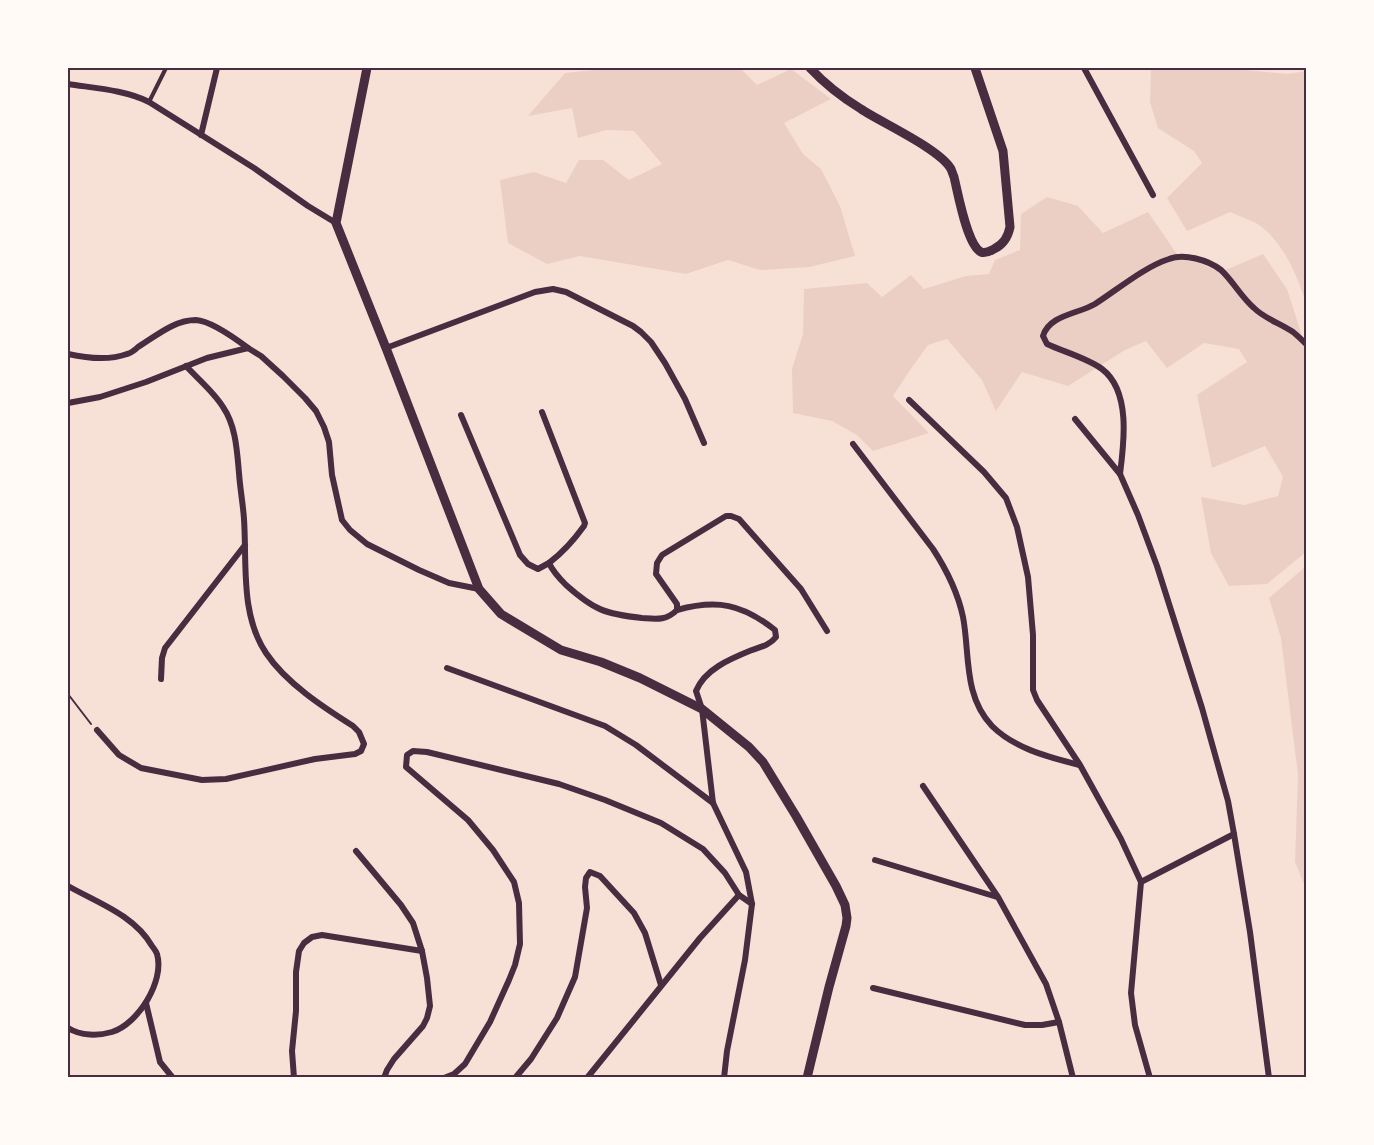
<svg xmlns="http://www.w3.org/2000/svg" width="1374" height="1145" font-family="'Roboto Condensed',sans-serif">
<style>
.green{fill:#ebcfc5}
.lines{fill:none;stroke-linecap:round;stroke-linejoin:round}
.path{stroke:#4a2c40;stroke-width:2}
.service{stroke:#4a2c40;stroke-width:4}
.minor{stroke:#4a2c40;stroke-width:6}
.tertiary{stroke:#4a2c40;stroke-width:9}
.neatline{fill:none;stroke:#4a2c40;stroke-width:2}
</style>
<rect width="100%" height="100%" fill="#f7e1d7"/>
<g class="green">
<path d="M603,68H740L757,85L791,69L831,99L784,123L803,154L821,169L840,206L855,256L809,267L760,270L728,260L686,274L580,256L547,264L508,243L500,180L534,172L566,183L579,160H603L629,180L662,164L634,131L606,130L578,138L572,108L528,116L565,73L595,70Z"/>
<path d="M1151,68H1223L1288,74L1306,71V303C1297,275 1282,239 1256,223C1248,219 1238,216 1230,212L1187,231L1167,198L1202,163L1194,151L1158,128L1150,102Z"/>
<path d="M1047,197L1078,206L1103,233L1148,212L1177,254L1221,272L1263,254L1287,289L1306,348V552L1267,584L1229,586L1211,553L1201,497L1244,505L1278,496L1283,477L1265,446L1212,468L1197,395L1247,362L1239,349L1204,343L1167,368L1146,341L1125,350L1068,386L1022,372L996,411L982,380L947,339L928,345L910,370L893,396L929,433L873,451L857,435L832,421L793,413L792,369L803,334L804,289L867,283L882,297L911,275L924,289L966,276L989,274L995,260L1020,250L1021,214Z"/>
<path d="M1306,566V889L1295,862L1298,775L1281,638L1269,598Z"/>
</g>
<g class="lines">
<path class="path" d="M68,694L91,724"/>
<path class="service" d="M149,102L166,68"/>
<g class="minor">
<path d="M1084,68L1153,195"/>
<path d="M68,84C93,88 126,90 149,102L254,168L308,206L336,223"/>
<path d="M201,135L217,68"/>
<path d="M386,348L535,292L553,289L566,292L633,326L641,332L651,342L665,363L685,399L704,443"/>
<path d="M68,354C86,358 108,361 127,354C131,353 135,350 138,347C156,336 174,320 196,320C211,321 236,339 248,348"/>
<path d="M909,400L984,472L1006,498L1017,527L1028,577L1033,635V690L1037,700L1080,765L1121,839L1141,882L1131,993L1135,1025L1150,1078"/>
<path d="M68,403L100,397L146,382L207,358L248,348L261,356L283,376L305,398L316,411L324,427L329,442L332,475L342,520L350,530L367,544L419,570L449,583L479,589"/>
<path d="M542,412L585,523L584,526C574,540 562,553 549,563"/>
<path d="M461,415L520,555L528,564L538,569L549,563C553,572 559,578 566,585C594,610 605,614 642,618C656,619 666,621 677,610V604L656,574L657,563L662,555L726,516H731L739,519L801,589L827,631"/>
<path d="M1075,419L1120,474L1138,515L1157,566L1202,708L1228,801L1234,834L1250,932L1269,1078"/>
<path d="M853,444L933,549C946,569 958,593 963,617C970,653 963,696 992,726C1015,749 1049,757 1079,765"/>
<path d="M1120,474C1124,443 1131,391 1102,369C1087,358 1064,352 1047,344L1043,336C1049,315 1078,314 1095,304C1117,290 1144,267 1169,259C1184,253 1208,260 1221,270C1233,281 1241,297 1254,308C1265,319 1280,323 1293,332C1298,336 1302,340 1306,344"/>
<path d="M677,610C717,599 742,604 775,630L776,637C770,645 761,647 752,650C730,659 705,669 696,691L702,709L713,803L746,872L752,904L745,960L727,1051L724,1078"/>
<path d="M447,668L605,726L636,745L713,803"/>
<path d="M161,679L162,658L165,648L245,545"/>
<path d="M97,730L119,755L141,768L202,780L226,779L315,759L355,754L361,751L364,744L359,732L353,726C323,707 286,683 266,653C240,614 247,563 244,519C243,504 240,488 239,473C237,451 236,426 223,407C214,392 198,379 186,366"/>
<path d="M923,786L998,897L1046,984L1059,1022L1073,1078"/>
<path d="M356,851L401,905L413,923L422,951L427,978L430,1006L427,1018L423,1026L394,1059L387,1070L384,1078"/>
<path d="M875,860L997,897"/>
<path d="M1141,882L1234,834"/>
<path d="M68,886C98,903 134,915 152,946C153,947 157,953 157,954C165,981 138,1024 112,1032C98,1036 81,1036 68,1028"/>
<path d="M873,988L1025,1025H1042L1059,1022"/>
<path d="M146,1003L160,1062L173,1078"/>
<path d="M294,1078L292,1051L296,1011V972L299,951L304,943L312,937L322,935L422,951"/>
<path d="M444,1078L454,1074L465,1064L490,1022L509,980L515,965L520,944L519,903L514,882L493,850L468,820L406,767L407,755L413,751L427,752L559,784L605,800L661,823L703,849L725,873L739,895L752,904"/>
<path d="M515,1078L531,1059L557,1018L575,977L587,908L585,887L586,878L590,872L600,876L634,913L645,933L661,985"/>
<path d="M587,1078L700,938L739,895"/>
</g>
<g class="tertiary">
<path d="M367,68L336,223L386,348L479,589L501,614L561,650L601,662L640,678L702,709L749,747L763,762L796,816L836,886L845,905L847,918L846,926L829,987L807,1078"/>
<path d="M810,68C824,83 843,98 861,109C882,123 940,149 951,169C951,169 954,177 954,177C958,193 967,245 981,252C986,254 990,251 994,249C1004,244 1008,237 1010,227L1003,151L975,68"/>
</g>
</g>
<rect width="1374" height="1145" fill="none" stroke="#fffaf5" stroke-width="138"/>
<rect x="69" y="69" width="1236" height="1007" class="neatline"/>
</svg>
